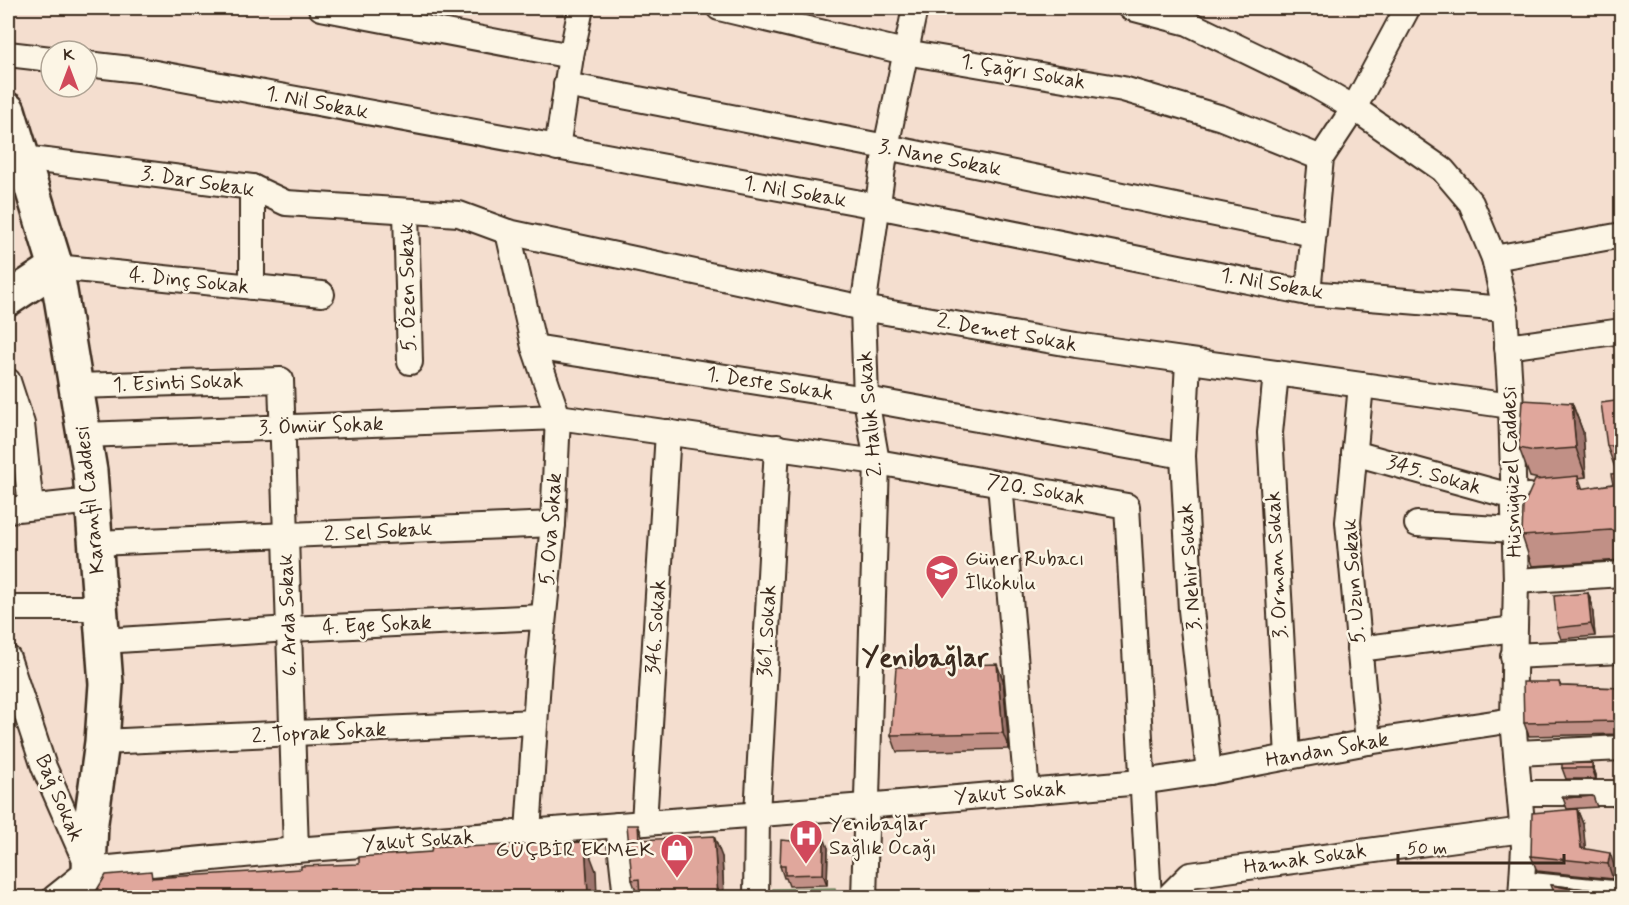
<svg xmlns="http://www.w3.org/2000/svg" width="1629" height="905" font-family="Mynerve,sans-serif">
<style>
.grass{fill:url(#grass-tufts);stroke:#748662;stroke-width:1.5}
.lines{fill:none;stroke-linecap:round;stroke-linejoin:round}
.street-casing{stroke:#3b2a1e;stroke-width:28}
.secondary-casing{stroke:#3b2a1e;stroke-width:38}
.street{stroke:#fcf5e5;stroke-width:24}
.secondary{stroke:#fcf5e5;stroke-width:33}
.wall{fill:#c19086;stroke:#3b2a1e;stroke-width:1.5}
.shaded-wall{fill:#9d756d;stroke:#3b2a1e;stroke-width:1.5}
.building{fill:#e0a79c;stroke:#3b2a1e;stroke-width:1.5}
.labels{text-anchor:middle;dominant-baseline:central;stroke-width:5;stroke-linejoin:round;paint-order:stroke}
.street-label{font-size:21px;fill:#3b2a1e;stroke:#fcf5e5}
.poi-label{font-size:21px;fill:#3b2a1e;stroke:#fcf5e5;text-anchor:start}
.district-label{font-size:27px;font-weight:bold;fill:#3b2a1e;stroke:#fcf5e5}
</style>
<defs>
<pattern id="grass-tufts" width="24" height="20" patternUnits="userSpaceOnUse" patternTransform="scale(1.5)"><rect width="24" height="20" fill="#ace2a6"/><path d="M3 7l-1-3M5 7V3M7 7l1-3M15 17l-1-3M17 17v-4M19 17l1-3" fill="none" stroke="#95c28e"/></pattern>
</defs>
<rect width="100%" height="100%" fill="#f4decf"/>
<filter id="ink" filterUnits="userSpaceOnUse"><feTurbulence type="fractalNoise" baseFrequency=".0167" numOctaves="2"/><feDisplacementMap in="SourceGraphic" scale="12" xChannelSelector="R" yChannelSelector="G"/><feConvolveMatrix kernelMatrix="1 2 1 2 8 2 1 2 1" color-interpolation-filters="sRGB"/></filter>
<g filter="url(#ink)">
<path class="grass" d="M835,888L836,897H773V889Z"/>
<g class="lines">
<g class="street-casing">
<g id="street">
<path d="M321,8L571,56"/>
<path d="M719,8L905,52L1123,89L1222,118L1321,158"/>
<path d="M1131,8L1188,23L1304,79L1354,108L1443,170L1471,203L1494,258L1505,309L1511,406L1516,581L1513,720L1524,847L1521,898"/>
<path d="M8,54L51,59"/>
<path d="M87,64L139,70L877,206L1308,293L1505,309"/>
<path d="M566,85L886,147L1313,234"/>
<path d="M557,148L571,56L581,8"/>
<path d="M8,167L23,158L252,187L286,203L459,214L508,232L863,308L1076,345L1511,406"/>
<path d="M252,187V287"/>
<path d="M406,212L410,362"/>
<path d="M508,232L534,347L558,417L553,524L539,665L528,832"/>
<path d="M1494,258L1622,235"/>
<path d="M56,267L322,294"/>
<path d="M1308,293L1321,158L1354,108L1406,11"/>
<path d="M534,347L866,399L1183,456"/>
<path d="M1507,347L1622,331"/>
<path d="M1188,362L1183,456L1191,610L1209,772"/>
<path d="M1276,373L1270,433L1288,757"/>
<path d="M8,381L22,424L31,507"/>
<path d="M1361,385L1348,522L1368,742"/>
<path d="M76,386L281,380L296,850"/>
<path d="M84,435L558,417L877,462L1127,506L1149,898"/>
<path d="M1354,453L1514,497L1529,496"/>
<path d="M1000,484L1027,792"/>
<path d="M8,510L93,501"/>
<path d="M1417,524L1514,530"/>
<path d="M96,543L553,524"/>
<path d="M1516,581L1622,574"/>
<path d="M8,608H100"/>
<path d="M103,641L289,629L543,617"/>
<path d="M1359,649L1514,629"/>
<path d="M1513,656L1622,651"/>
<path d="M8,658L44,767L87,865"/>
<path d="M102,742L535,722"/>
<path d="M1516,753L1622,748"/>
<path d="M1520,793H1622"/>
<path d="M644,823L668,432"/>
<path d="M618,825L626,898"/>
<path d="M89,870L296,850L865,806L1141,782L1209,772L1368,742L1513,720"/>
<path d="M1522,884L1622,894"/>
<path d="M54,898L89,870"/>
<path d="M756,898L757,814L777,447"/>
<path d="M864,898L877,462L866,399L863,308L886,147L915,8"/>
<path d="M1167,898L1190,875L1523,830"/>
</g>
</g>
<g class="secondary-casing">
<g id="secondary">
<path d="M8,110L56,267L90,471L106,684L102,742L91,822L89,870L92,898"/>
<path d="M8,299L56,267"/>
</g>
</g>
<use href="#street" class="street"/>
<use href="#secondary" class="secondary"/>
</g>
<g class="wall">
<path d="M1622,400V560L1532,566L1522,536L1539,479L1530,477L1519,448L1572,403L1583,432L1586,477L1578,478L1582,489L1613,484L1617,473L1607,446Z"/>
<path d="M1588,593L1592,604L1595,636L1561,639L1557,628Z"/>
<path d="M1003,680L1009,749L897,752L891,735Z"/>
<path d="M1559,682L1561,686L1622,688V734L1529,736L1524,723Z"/>
<path d="M1592,763L1596,775V779H1566L1562,768Z"/>
<path d="M1593,796L1597,807L1567,809L1563,798Z"/>
<path d="M1577,809L1583,824L1585,849L1615,868L1613,879L1537,871L1531,856Z"/>
<path d="M638,825L644,840L722,857L724,897H638L632,880Z"/>
<path d="M814,838L828,848L827,885L789,886L786,878H784L780,866L792,841Z"/>
<path d="M1551,885L1602,891L1604,897H1556Z"/>
</g>
<g class="shaded-wall">
<path d="M1572,403L1583,432L1586,477L1576,448Z"/>
<path d="M1578,476L1589,506L1579,489Z"/>
<path d="M1588,593L1592,604L1595,636L1591,624Z"/>
<path d="M997,664L1003,680L1009,749L1003,733Z"/>
<path d="M1592,763L1596,775V779L1592,768Z"/>
<path d="M1577,809L1583,824L1587,863L1581,848Z"/>
<path d="M638,825L646,846L639,840Z"/>
<path d="M714,836L722,857L724,897H718Z"/>
<path d="M824,837L828,848L827,885L823,874Z"/>
<path d="M585,842L596,871L597,897H589L588,895Z"/>
<path d="M1610,853L1615,868L1613,879L1608,864Z"/>
</g>
<g class="building">
<path d="M1522,400L1572,403L1576,448L1534,451L1519,448Z"/>
<path d="M1622,400V445L1615,446H1607L1601,403Z"/>
<path d="M1622,473V535L1618,532L1611,530L1522,536L1523,507L1535,480L1578,476L1579,489L1613,484L1611,474Z"/>
<path d="M1588,593L1591,624L1557,628L1554,596Z"/>
<path d="M997,664L1003,733L891,735L896,667Z"/>
<path d="M1523,682H1559L1560,686L1622,688V723L1617,721L1524,723Z"/>
<path d="M1592,763V768H1562V764Z"/>
<path d="M1562,796H1593L1563,798Z"/>
<path d="M1577,809L1581,848L1610,853L1608,864L1531,856L1532,813Z"/>
<path d="M627,825H638L639,840L714,836L718,897H640L639,879L632,880Z"/>
<path d="M794,832L811,833L814,838L824,837L823,874L785,875V866H780L781,840L792,841Z"/>
<path d="M585,842L588,895L583,897H95V893L106,875L151,871L152,878L301,869V866L359,864V857L431,852L432,847L460,845L462,847Z"/>
<path d="M1551,885L1602,891L1601,895Z"/>
</g>
</g>
<defs>
<g id="school-pin" transform="scale(1.725)"><path d="M0 17L-7.5 6A9.5 9.5 0 1 1 7.5 6Z" fill="#d1495b" stroke="#fcf5e5"/><path d="M0-5L7-2L0 1L-7-2ZM-4 1L0 2.5L4 1V4Q0 6-4 4Z" fill="#fff"/></g>
<g id="hospital-pin" transform="scale(1.725)"><path d="M0 17L-7.5 6A9.5 9.5 0 1 1 7.5 6Z" fill="#d1495b" stroke="#fcf5e5"/><path d="M-5-5h3v3.5h4V-5h3V5h-3V1.5h-4V5h-3Z" fill="#fff"/></g>
<g id="shop-pin" transform="scale(1.725)"><path d="M0 17L-7.5 6A9.5 9.5 0 1 1 7.5 6Z" fill="#d1495b" stroke="#fcf5e5"/><path d="M-5-2.5h2.3a2.7 3.5 0 0 1 5.4 0H5L5.5 6h-11ZM-1.5-2.5h3a1.5 2.3 0 0 0-3 0Z" fill="#fff"/></g>
</defs>
<g fill-rule="evenodd">
<use href="#school-pin" x="942" y="571"/>
<use href="#hospital-pin" x="806" y="836"/>
<use href="#shop-pin" x="677" y="850"/>
</g>
<g class="labels">
<g class="street-label">
<text transform="translate(1023 72) rotate(10)">1. Çağrı Sokak</text>
<text transform="translate(317 103) rotate(11)">1. Nil Sokak</text>
<text transform="translate(940 158) rotate(11)">3. Nane Sokak</text>
<text transform="translate(198 182) rotate(9)">3. Dar Sokak</text>
<text transform="translate(795 192) rotate(10)">1. Nil Sokak</text>
<text transform="translate(189 281) rotate(6)">4. Dinç Sokak</text>
<text transform="translate(1272 284) rotate(10)">1. Nil Sokak</text>
<text transform="translate(408 287) rotate(-91)">5. Özen Sokak</text>
<text transform="translate(1007 333) rotate(10)">2. Demet Sokak</text>
<text transform="translate(178 383) rotate(-2)">1. Esinti Sokak</text>
<text transform="translate(770 384) rotate(9)">1. Deste Sokak</text>
<text transform="translate(870 414) rotate(-95)">2. Haluk Sokak</text>
<text transform="translate(321 426) rotate(-2)">3. Ömür Sokak</text>
<text transform="translate(1512 472) rotate(-92)">Hüsnügüzel Caddesi</text>
<text transform="translate(1434 475) rotate(16)">345. Sokak</text>
<text transform="translate(1036 490) rotate(10)">720. Sokak</text>
<text transform="translate(90 500) rotate(-96)">Karanfil Caddesi</text>
<text transform="translate(551 529) rotate(-86)">5. Ova Sokak</text>
<text transform="translate(378 532) rotate(-3)">2. Sel Sokak</text>
<text transform="translate(1277 565) rotate(-93)">3. Orman Sokak</text>
<text transform="translate(1190 567) rotate(-94)">3. Nehir Sokak</text>
<text transform="translate(1354 581) rotate(-94)">5. Uzun Sokak</text>
<text transform="translate(288 615) rotate(-92)">6. Arda Sokak</text>
<text transform="translate(377 625) rotate(-3)">4. Ege Sokak</text>
<text transform="translate(656 627) rotate(-86)">346. Sokak</text>
<text transform="translate(767 631) rotate(-87)">361. Sokak</text>
<text transform="translate(319 733) rotate(-3)">2. Toprak Sokak</text>
<text transform="translate(1327 750) rotate(-10)">Handan Sokak</text>
<text transform="translate(1010 793) rotate(-5)">Yakut Sokak</text>
<text transform="translate(59 798) rotate(67)">Bağ Sokak</text>
<text transform="translate(418 841) rotate(-4)">Yakut Sokak</text>
<text transform="translate(1305 859) rotate(-8)">Hamak Sokak</text>
</g>
<g class="poi-label">
<text x="965" y="559">Güner Rubacı<tspan x="965" dy="24">İlkokulu</tspan></text>
<text x="829" y="824">Yenibağlar<tspan x="829" dy="24">Sağlık Ocağı</tspan></text>
<text x="654" y="850" text-anchor="end">GÜÇBİR EKMEK</text>
</g>
<g class="district-label">
<text x="925" y="658">Yenibağlar</text>
</g>
</g>
<rect width="1629" height="905" fill="none" stroke="#fcf5e5" stroke-width="30"/>
<rect x="15" y="15" width="1599" height="875" fill="none" stroke="#3b2a1e" stroke-width="2" filter="url(#ink)"/>
<g transform="translate(69 69)"><circle r="28" fill="#fcf5e5" stroke="#afa495" stroke-width="1.5"/>
<path d="M0-4.5L10 22L0 15L-10 22Z" fill="#d1495b"/>
<text y="-9" font-size="16" font-weight="bold" text-anchor="middle" fill="#3b2a1e">K</text>
</g>
<path d="M1398 854v9h166v-9" fill="none" stroke="#3b2a1e" stroke-width="3"/>
<text x="1407" y="854" font-size="18" fill="#3b2a1e" stroke="#fcf5e5" stroke-width="4.5" paint-order="stroke">50 m</text>
</svg>
